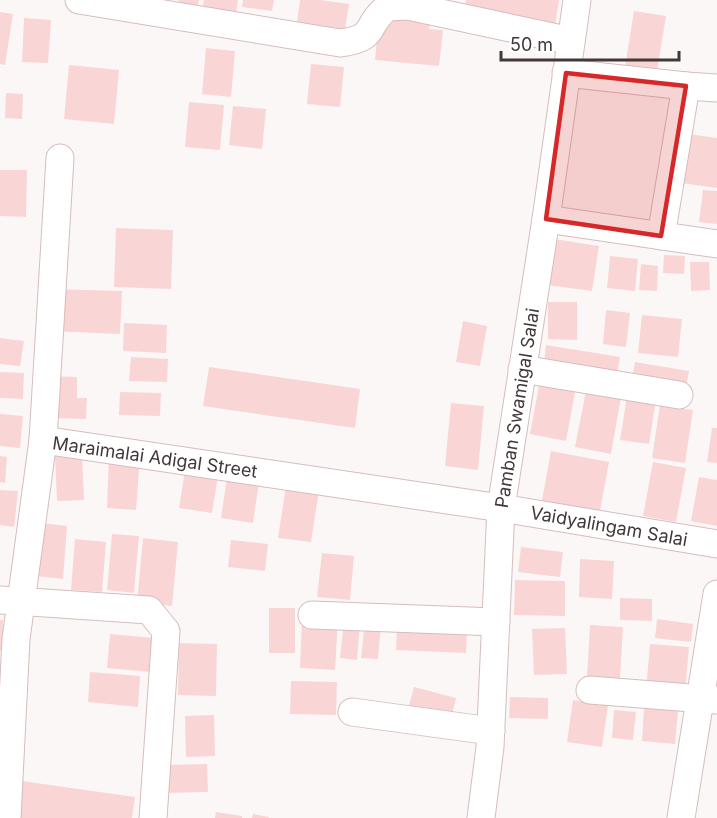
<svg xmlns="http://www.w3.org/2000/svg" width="717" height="818" font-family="Inter,sans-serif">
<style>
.building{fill:#fad5d5}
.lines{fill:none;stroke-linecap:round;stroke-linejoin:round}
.minor-casing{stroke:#d5bdbd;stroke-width:29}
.minor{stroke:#fff;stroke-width:27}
.marked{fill:#d62828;fill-opacity:0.2;stroke:#d62828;stroke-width:4.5;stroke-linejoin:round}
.labels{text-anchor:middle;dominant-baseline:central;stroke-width:5;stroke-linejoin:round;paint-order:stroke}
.street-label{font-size:18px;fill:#423838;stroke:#fff}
</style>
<rect width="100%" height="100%" fill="#fcf7f7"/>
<g class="building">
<path d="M179,0H199L197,10L178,5Z"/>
<path d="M204,0H238L236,14L202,9Z"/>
<path d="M243,0H274L272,11L242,7Z"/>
<path d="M300,0H320L349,4L345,29L297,22Z"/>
<path d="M466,0H559L555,26L464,12Z"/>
<path d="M634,11L666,16L657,71L625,67Z"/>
<path d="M0,12L13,14L5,65L0,64Z"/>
<path d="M24,18L51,20L48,63L22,62Z"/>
<path d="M379,18L430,21L429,29L443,30L439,66L375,60Z"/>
<path d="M206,48L235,51L231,97L202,94Z"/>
<path d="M311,64L344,67L340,107L307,104Z"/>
<path d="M69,65L119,70L114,124L64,119Z"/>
<path d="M6,93L23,94L22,119L5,118Z"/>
<path d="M189,102L224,105L220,150L185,147Z"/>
<path d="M233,106L266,109L262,149L229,145Z"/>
<path d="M688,134L717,138V188L681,183Z"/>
<path d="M0,170H27L26,217L0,216Z"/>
<path d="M703,190L717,191V224L699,222Z"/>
<path d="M116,228L173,230L171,289L114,287Z"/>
<path d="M554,239L599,246L592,291L547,285Z"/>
<path d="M664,255L685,256L684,274L663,273Z"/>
<path d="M610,256L638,259L635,291L607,288Z"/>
<path d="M690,262H709L710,290L691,291Z"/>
<path d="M641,264L658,266L657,291L639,290Z"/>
<path d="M51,289L122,291L120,334L50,331Z"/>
<path d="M548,302H577V340L548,339Z"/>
<path d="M606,310L630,313L626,347L603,344Z"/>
<path d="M642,315L682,319L678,357L638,353Z"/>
<path d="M463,321L487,326L480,366L456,362Z"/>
<path d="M124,323L167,325L166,353L123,351Z"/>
<path d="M0,338L24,341L20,366L0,364Z"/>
<path d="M546,345L620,357L617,375L544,364Z"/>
<path d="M131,357L168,359L167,382L129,381Z"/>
<path d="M635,362L689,371L685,393L631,383Z"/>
<path d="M209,367L360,389L355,428L203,406Z"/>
<path d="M0,372L24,373L23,399L0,398Z"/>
<path d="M48,376L77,377V398H87L86,419L46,418Z"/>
<path d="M540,380L576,387L566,441L530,434Z"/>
<path d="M586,391L621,397L611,454L575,447Z"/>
<path d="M120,392L161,393L160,416L119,415Z"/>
<path d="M627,396L656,400L649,444L620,440Z"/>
<path d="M451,403L484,406L478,470L445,466Z"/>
<path d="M660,405L693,410L685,463L652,458Z"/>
<path d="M0,414L23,416L20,448L0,446Z"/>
<path d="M712,428H717V463L707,462Z"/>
<path d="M551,451L609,462L599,516L541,506Z"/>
<path d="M109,454L140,456L136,510L107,508Z"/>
<path d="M82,455L84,500L57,501L55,456Z"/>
<path d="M0,456L7,457L5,483L0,482Z"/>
<path d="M653,462L686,468L676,522L643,516Z"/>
<path d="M186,464L219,470L212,513L179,508Z"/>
<path d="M228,471L260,475L253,523L221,518Z"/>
<path d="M699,477L717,480V526L691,521Z"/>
<path d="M287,479L320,484L311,542L278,538Z"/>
<path d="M0,490L18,491L14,527L0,525Z"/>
<path d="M41,523L67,526L63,579L36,576Z"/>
<path d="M112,534L139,536L134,593L107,590Z"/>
<path d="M143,538L178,542L172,606L137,602Z"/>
<path d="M75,539L106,542L102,592L71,590Z"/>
<path d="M231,540L268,544L265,571L228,567Z"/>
<path d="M521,547L563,552L560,577L518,572Z"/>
<path d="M322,553L354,556L350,600L317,597Z"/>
<path d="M580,559L614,561L612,599L579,597Z"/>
<path d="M515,580L565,581V616L514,615Z"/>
<path d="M620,598L652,599V621L620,620Z"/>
<rect x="269" y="608" width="26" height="45"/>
<path d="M302,618L338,620L335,670L300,668Z"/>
<path d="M657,619L693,624L691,642L655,638Z"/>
<path d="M0,620H3L2,651H0Z"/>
<path d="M344,621L360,622L357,660L340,658Z"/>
<path d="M365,622L381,624L378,659L361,658Z"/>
<path d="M590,625L623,627L620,678L587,676Z"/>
<path d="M397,627H467L466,653L396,650Z"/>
<path d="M565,628L567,674L534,675L532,629Z"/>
<path d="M110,634L154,638L151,672L107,668Z"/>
<path d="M179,643L217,644L216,696L178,695Z"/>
<path d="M650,644L689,647L685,693L646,690Z"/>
<path d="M90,672L140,676L138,707L88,702Z"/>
<path d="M291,681L337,682L336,715L290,714Z"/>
<path d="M414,687L456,698L450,723L407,713Z"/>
<path d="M510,697L548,698V719L509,718Z"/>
<path d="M573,700L608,705L602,747L567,742Z"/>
<path d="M644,708L678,711L675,744L642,741Z"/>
<path d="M614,710L636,712L633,740L612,738Z"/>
<path d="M214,715L215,756L186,757L185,716Z"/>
<path d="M207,764L208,792L163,793L162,765Z"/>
<path d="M22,781L135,797L132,818H17Z"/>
<path d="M216,812L242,816V818H215Z"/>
<path d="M253,814L269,817V818H252Z"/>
</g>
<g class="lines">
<g class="minor-casing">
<g id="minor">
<path d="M79,0L340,43C380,38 363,25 388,7L408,6L571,41"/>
<path d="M566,73L686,86L661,236"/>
<path d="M686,86L717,88"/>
<path d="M546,219L717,244"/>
<path d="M522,369L679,395"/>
<path d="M43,440L501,508L717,544"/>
<path d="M0,600L149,610L166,631L153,818"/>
<path d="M312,615L496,622"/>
<path d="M590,690L717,700"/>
<path d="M352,712L491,731"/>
<path d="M7,818L16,639L43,440L60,158"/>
<path d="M481,818L490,747L501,508L546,219L577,0"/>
<path d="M681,818L717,594"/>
</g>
</g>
<use href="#minor" class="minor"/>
</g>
<path class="marked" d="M566,73L686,86L661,236L546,219Z"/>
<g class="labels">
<g class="street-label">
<text transform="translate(517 408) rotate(-81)">Pamban Swamigal Salai</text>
<text transform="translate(155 457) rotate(8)">Maraimalai Adigal Street</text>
<text transform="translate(609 526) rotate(10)">Vaidyalingam Salai</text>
</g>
</g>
<path d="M501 51v9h178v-9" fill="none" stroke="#423838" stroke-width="3"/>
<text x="510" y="51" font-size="18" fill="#423838" stroke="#ffffff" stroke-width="4.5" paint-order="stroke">50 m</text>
</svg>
